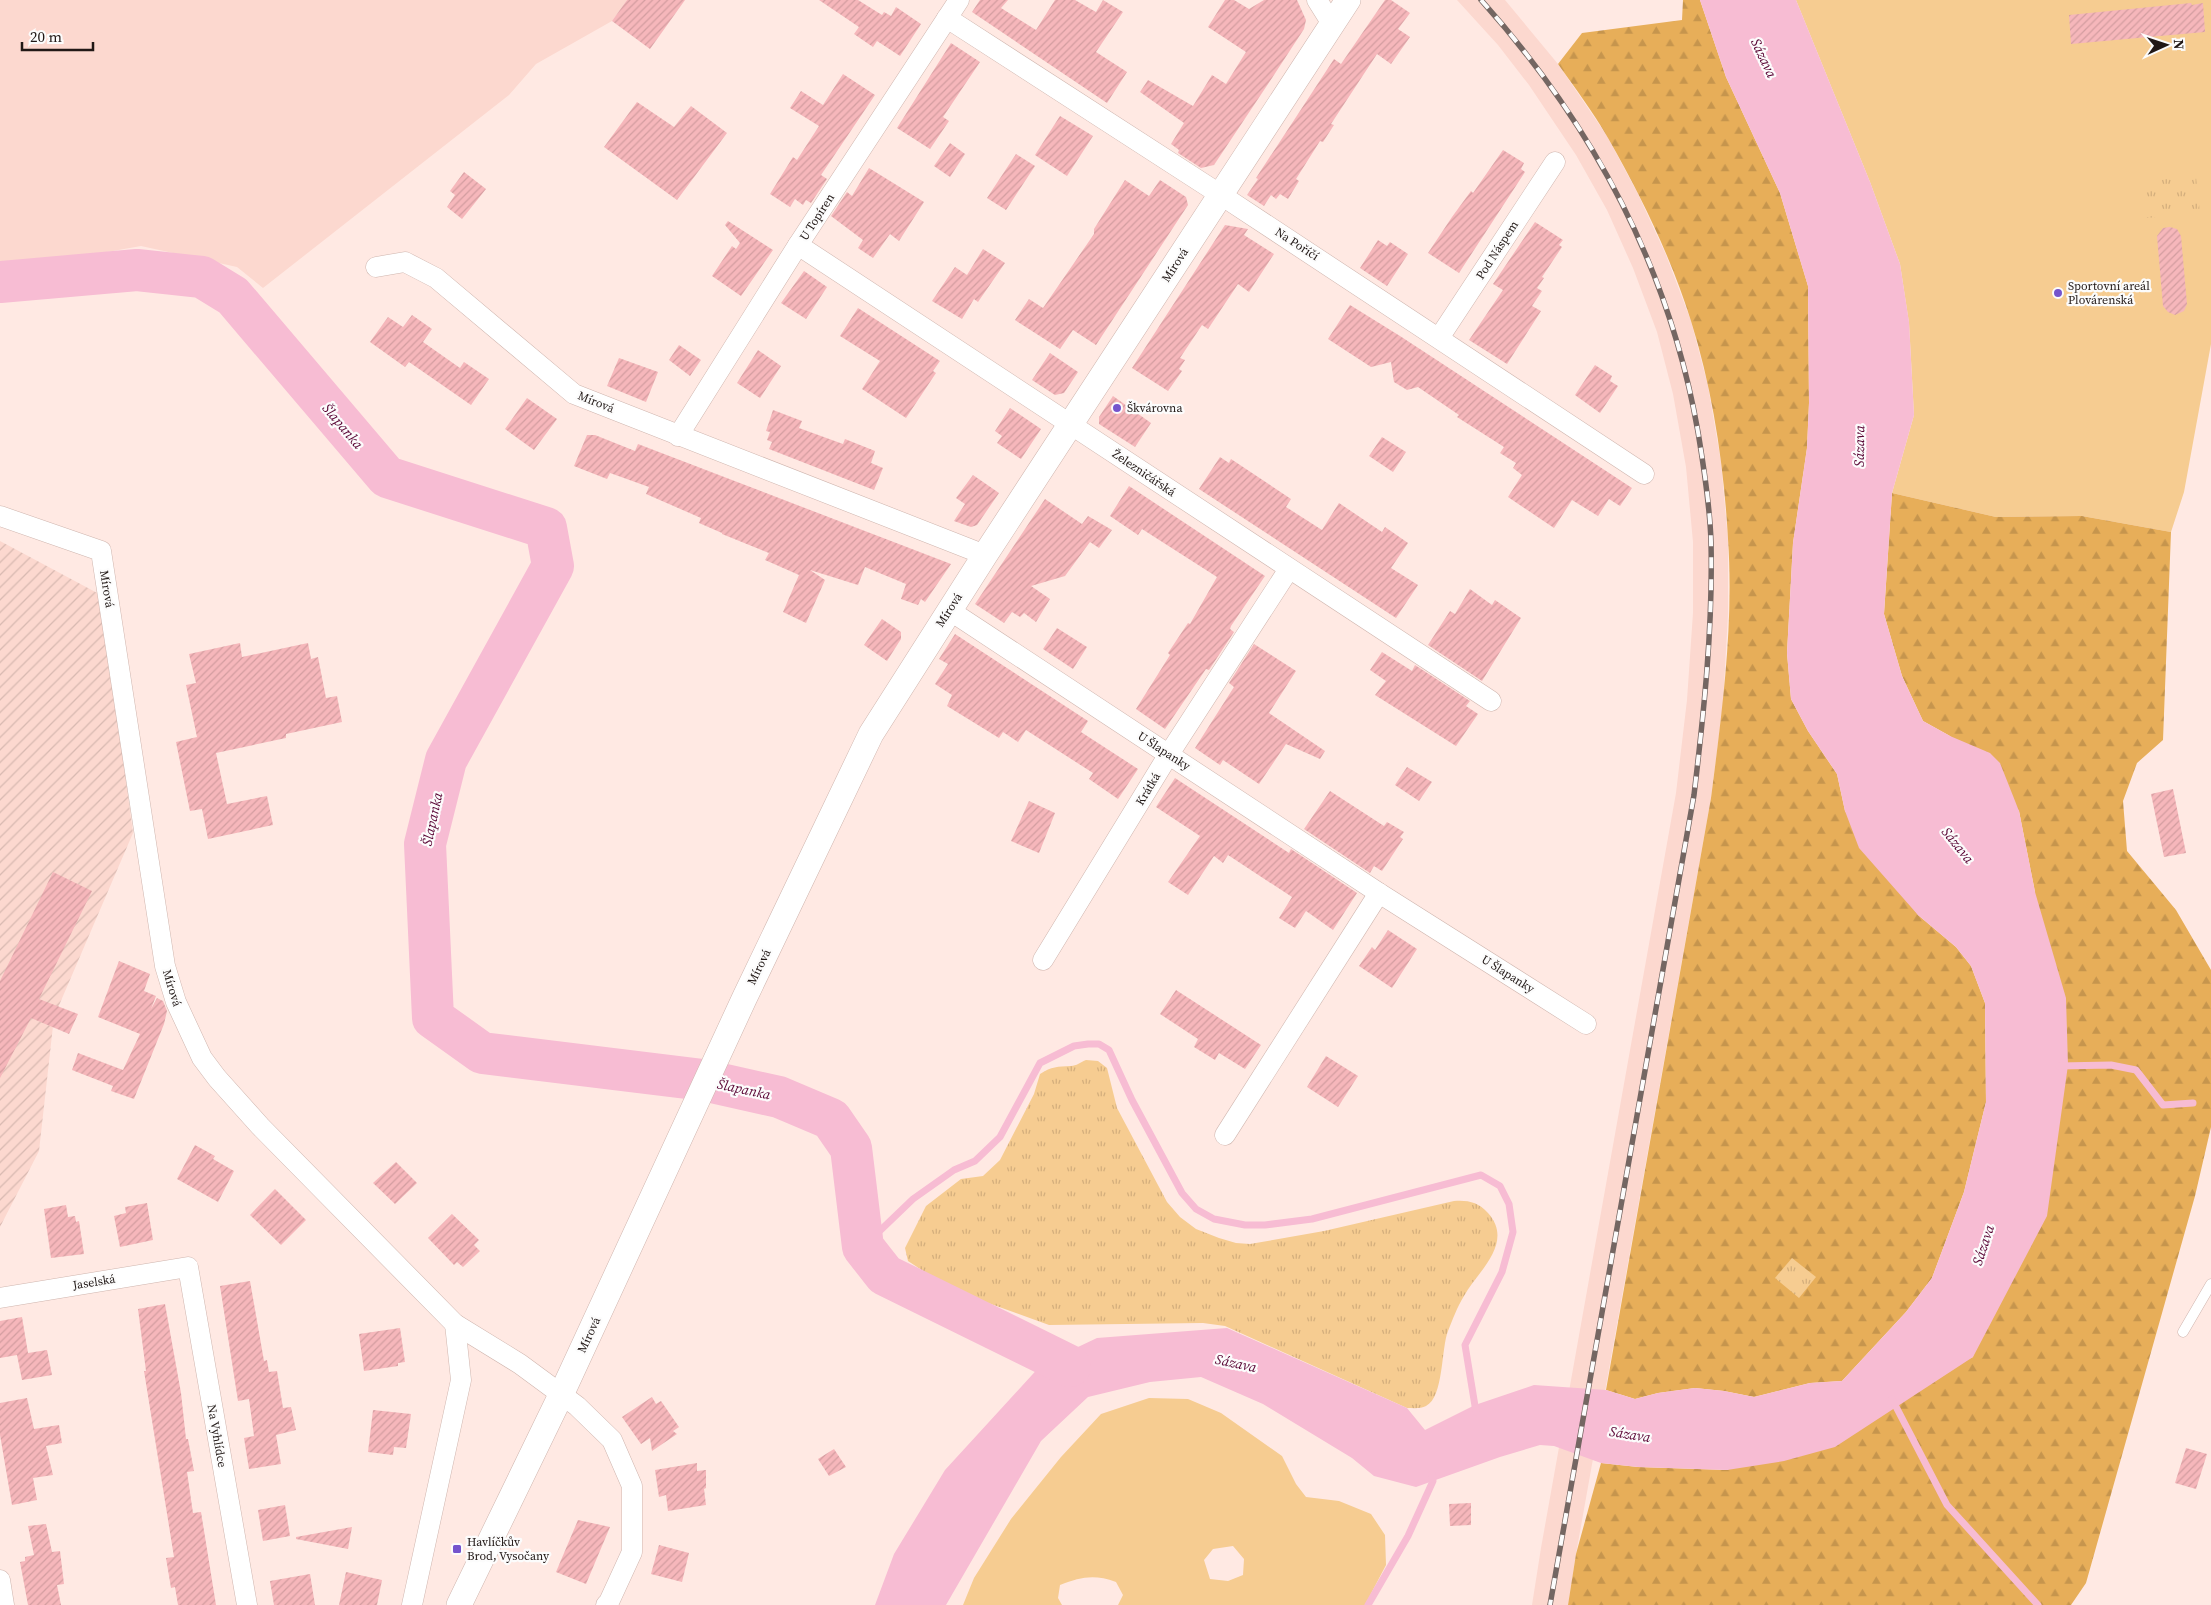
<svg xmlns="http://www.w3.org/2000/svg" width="2211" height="1605" font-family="'Source Serif 4',serif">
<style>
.built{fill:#fcd8cf}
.industrial{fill:url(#industrial-furrows)}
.grass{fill:#f6cc91;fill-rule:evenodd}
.forest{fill:url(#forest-firs)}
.park{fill:url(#park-tufts)}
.water{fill:#f7bcd3}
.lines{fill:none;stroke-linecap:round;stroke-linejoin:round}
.stream{stroke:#f7bcd3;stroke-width:7}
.river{stroke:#f7bcd3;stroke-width:42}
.building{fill:url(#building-hatch)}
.service-casing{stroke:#cfb5ae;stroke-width:11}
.minor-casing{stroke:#cfb5ae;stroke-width:21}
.tertiary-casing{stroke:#cfb5ae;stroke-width:26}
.service{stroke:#fff;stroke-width:10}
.minor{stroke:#fff;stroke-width:20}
.tertiary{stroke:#fff;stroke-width:25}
.rail-casing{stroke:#746662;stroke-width:5.5}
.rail{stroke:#fcfcfc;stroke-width:4;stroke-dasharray:11;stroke-linecap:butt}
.poi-dot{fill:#7554cd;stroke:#fcfcfc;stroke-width:2}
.labels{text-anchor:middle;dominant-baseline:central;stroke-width:4.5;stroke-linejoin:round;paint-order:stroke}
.street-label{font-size:12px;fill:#211816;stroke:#fcfcfc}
.poi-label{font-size:12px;fill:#211816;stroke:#fcfcfc;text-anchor:start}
.water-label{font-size:14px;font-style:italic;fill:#580333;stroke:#fcfcfc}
</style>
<defs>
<pattern id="industrial-furrows" width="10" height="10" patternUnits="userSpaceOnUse" patternTransform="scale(1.25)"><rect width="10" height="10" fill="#fcd8cf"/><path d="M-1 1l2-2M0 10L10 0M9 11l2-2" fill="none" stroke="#d8b9b1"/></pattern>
<pattern id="forest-firs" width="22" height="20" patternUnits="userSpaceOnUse" patternTransform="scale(1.25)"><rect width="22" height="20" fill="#e7ae59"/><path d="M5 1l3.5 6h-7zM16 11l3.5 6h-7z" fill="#c6954d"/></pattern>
<pattern id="park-tufts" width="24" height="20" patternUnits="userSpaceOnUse" patternTransform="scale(1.25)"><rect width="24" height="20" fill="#f6cc91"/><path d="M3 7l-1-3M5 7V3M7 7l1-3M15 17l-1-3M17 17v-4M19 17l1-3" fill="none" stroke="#d3ae7c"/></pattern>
<pattern id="building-hatch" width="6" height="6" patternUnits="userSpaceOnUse" patternTransform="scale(1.25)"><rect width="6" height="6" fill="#f6b7bb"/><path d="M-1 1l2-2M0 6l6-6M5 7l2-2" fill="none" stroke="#d39da0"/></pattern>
</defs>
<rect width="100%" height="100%" fill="#ffe9e3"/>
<g class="built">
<path d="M0,0H627L612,21L536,64L509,95L263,288L237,267L141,246L0,271Z"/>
<path d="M1457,0H1505L1558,64L1607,136L1638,194L1666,255L1691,321L1708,386L1721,462L1728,540V614L1723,704L1711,798L1576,1554L1568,1605H1532L1541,1548L1676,793L1687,700L1693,613V542L1686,467L1673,394L1657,332L1633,268L1607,210L1576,155L1529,85L1498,45Z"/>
</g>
<path class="industrial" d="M0,541L101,595L133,833L54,1017L39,1151L0,1227Z"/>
<g class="grass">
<path d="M1796,0H2211V344L2184,492L2171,532L2082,516L1996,517L1892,493L1914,415L1909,323L1900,264L1870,182Z"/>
<path d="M1149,1398L1188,1399L1221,1413L1282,1456L1296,1484L1306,1497L1339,1501L1371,1514L1385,1535L1386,1565L1365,1605H1118L1123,1595L1116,1582C1094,1574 1081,1577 1060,1585L1058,1598L1062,1605H963L974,1578L1011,1519L1061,1457L1101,1414ZM1233,1546L1244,1559L1243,1575L1228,1581L1210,1579L1204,1560L1213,1549Z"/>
</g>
<g class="forest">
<path d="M1683,0H1700L1726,77L1780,193L1808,286L1809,403L1807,448L1793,543L1787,653L1791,699L1808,731L1837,774L1845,811L1918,915L1956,947L1971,966L1985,1003L1986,1102L1964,1192L1932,1278L1906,1312L1842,1381L1810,1383L1754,1397L1724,1391L1695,1388L1658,1393L1635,1399L1606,1390L1711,798C1722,712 1734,625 1728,539C1724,466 1713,391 1691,321C1671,257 1641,196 1608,138C1593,112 1575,88 1558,64L1582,33L1682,20Z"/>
<path d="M1892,493L1996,517L2082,516L2171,532L2163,740L2137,763L2123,801L2127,851L2176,910L2211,970V1127L2195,1196L2086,1583L2071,1605H1568L1576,1554L1601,1463L1638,1467L1727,1470L1973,1357L2035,892L2019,811L1950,736L1923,721L1902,676L1884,614Z"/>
</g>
<g class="park">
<path d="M2196,177L2200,213L2146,218L2143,181Z"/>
<path d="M1086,1060L1098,1061L1107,1068L1117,1108L1167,1202L1180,1217L1196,1229L1219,1238L1236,1243L1250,1244L1324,1231L1454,1201C1468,1200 1478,1202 1488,1213C1515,1243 1477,1272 1464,1296C1457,1307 1453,1319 1448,1331C1441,1348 1444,1397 1426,1406C1421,1409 1413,1408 1407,1408L1225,1326L1203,1323L1049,1325L952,1290L908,1261L905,1248L926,1206L961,1179L983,1176L1000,1160L1034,1094L1040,1074C1052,1066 1057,1067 1071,1066C1076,1066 1081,1062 1086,1060Z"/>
<path d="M1792,1258L1816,1277L1799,1298L1775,1278Z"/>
</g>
<path class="water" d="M1700,0H1796L1870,182L1900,264L1909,322L1914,415L1892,493L1884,614L1902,676L1923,721L1950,736L1990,753L2000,763L2019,811L2035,892L2066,998L2068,1065L2047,1216L1973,1357L1835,1447L1784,1461L1727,1470L1638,1467L1601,1463L1554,1446L1540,1445L1500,1457L1416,1487L1374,1476L1352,1458L1263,1404L1201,1377L1150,1382L1088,1397L1041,1441L946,1605H875L894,1554L945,1470L1042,1364L1097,1338L1227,1328L1407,1408L1425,1430L1475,1405L1534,1385L1606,1390L1635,1399L1658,1393L1695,1388L1724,1391L1754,1397L1810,1383L1842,1381L1906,1312L1932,1278L1964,1192L1986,1102L1985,1003L1971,966L1956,947L1918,915L1859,848L1845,811L1837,774L1808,731L1791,699L1787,653L1793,543L1807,448L1809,403L1808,286L1780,193L1726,77Z"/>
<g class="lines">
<g class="stream">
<path d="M2059,1066L2111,1065L2136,1070L2163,1105L2193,1103"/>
<path d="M863,1247L913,1199L954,1170L975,1161L1000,1137L1040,1063L1074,1046L1088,1044H1099L1109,1050L1132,1100L1182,1193L1196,1209L1214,1219L1245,1225H1265L1312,1219L1481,1175L1500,1186L1509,1204L1513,1232L1502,1272L1465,1345L1476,1412"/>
<path d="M1892,1399L1947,1505L2038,1605"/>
<path d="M1368,1605L1408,1536L1433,1481L1432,1474"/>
</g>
<path class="river" d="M0,282L137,270L202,277L233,296L387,477L546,528L553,566L446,760L425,844L433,1018L482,1053L703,1080L779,1097L831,1119L851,1148L863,1247L885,1275L1070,1366"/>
</g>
<g class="building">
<path d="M627,0H685L650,49L612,21Z"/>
<path d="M819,0H858L882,15L884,12L891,16L896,7L921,24L900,56L877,41L873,47L854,34L859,27Z"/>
<path d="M980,0H1008L1001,8L1036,30L1055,0H1075L1096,12L1103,0L1123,12L1096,52L1127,72L1107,103L972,12Z"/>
<path d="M1225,0H1234L1249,9L1264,0H1297L1306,20L1304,29L1272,78L1214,165L1201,168L1178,153L1179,150L1171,144L1184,123L1140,92L1148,80L1193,106L1212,75L1226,84L1246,52L1208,27Z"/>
<path d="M1385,0H1391L1410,13L1398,29L1410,37L1391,64L1377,54L1331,124L1334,125L1323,142L1320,141L1296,179L1299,181L1288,199L1280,194L1276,199L1271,195L1264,206L1247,195L1258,179L1256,178L1334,59L1341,64Z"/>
<path d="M2191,3L2192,5L2203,3L2205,32L2071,44L2069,15Z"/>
<path d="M951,43L980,62L943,117L949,121L930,149L897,128Z"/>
<path d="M843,74L875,95L821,175L827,179L811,203L806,200L803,205L795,199L790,207L770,194L793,157L797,160L819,126L790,108L801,91L823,105Z"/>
<path d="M637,102L674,127L691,106L727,133L677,200L604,147Z"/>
<path d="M1060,116L1093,136L1067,176L1035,155Z"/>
<path d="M950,143L965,154L950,177L934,166Z"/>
<path d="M1503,150L1524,163L1521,169L1525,172L1459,273L1428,253L1452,217L1471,191L1473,193Z"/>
<path d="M1016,154L1035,166L1006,210L987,198Z"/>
<path d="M869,168L924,202L899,241L890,234L873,258L858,248L863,240L831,216L847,192L852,196Z"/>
<path d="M464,172L486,189L462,219L447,207L455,195L450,191Z"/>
<path d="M1125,180L1149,196L1160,180L1186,197L1188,205L1096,345L1073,330L1060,349L1015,320L1029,299L1043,308L1094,234V229Z"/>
<path d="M728,221L773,250L741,296L712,276L732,246L736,249L740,243L725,225Z"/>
<path d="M1535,222L1563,240L1559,245L1562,247L1542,277L1544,278L1537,288L1542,291L1532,306L1541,311L1507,364L1469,340L1503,290L1493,284Z"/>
<path d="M1225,225L1248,229L1244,235L1274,254L1249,292L1238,284L1208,329L1202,325L1180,358L1185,360L1179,369L1182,371L1168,391L1132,368Z"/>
<path d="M2170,227L2177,229L2181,236L2187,304L2184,311L2175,315L2168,312L2163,306L2157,236L2163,228Z"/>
<path d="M1378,240L1387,246L1390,242L1408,254L1387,286L1360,268Z"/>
<path d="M983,249L1005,263L978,302L974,299L962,319L932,301L955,267L967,275Z"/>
<path d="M804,271L827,287L806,319L781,303Z"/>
<path d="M1350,305L1400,336L1632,488L1620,506L1609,499L1598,516L1572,500L1554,528L1508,497L1522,475L1513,468L1516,463L1500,453L1504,447L1457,417L1459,415L1418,387L1407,390L1394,382L1391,362L1371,367L1328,339Z"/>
<path d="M858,308L940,361L933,371L936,373L906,418L862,389L880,361L840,336Z"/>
<path d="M412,315L432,329L423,342L460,368L464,362L489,379L471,405L409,362L405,367L370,342L388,317L403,327Z"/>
<path d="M679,345L701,360L690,376L669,360Z"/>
<path d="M758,350L781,366L760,398L737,383Z"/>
<path d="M1050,353L1078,372L1064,393L1055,395L1032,380Z"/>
<path d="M619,358L658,372L646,402L607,386Z"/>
<path d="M1595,365L1612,376L1610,381L1618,386L1600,413L1575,395Z"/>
<path d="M1113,396L1151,423L1135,447L1099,424V417Z"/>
<path d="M527,398L557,419L534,450L505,429Z"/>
<path d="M1010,408L1041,429L1021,459L997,443L1002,436L995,431Z"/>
<path d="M773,410L802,421L799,428L843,444L845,439L875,451L871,463L883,468L874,490L769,449L772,442L767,440L770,432L766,431Z"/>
<path d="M587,435H595L635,451L638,444L951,564L925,602L921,599L918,605L901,599L906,584L865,567L858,585L810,570L825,580L806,623L783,612L799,575L765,560L769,553L722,534V533L699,523L701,518L646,494L649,487L610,473L607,479L574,466Z"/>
<path d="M1382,437L1406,452L1393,472L1369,456Z"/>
<path d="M1220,457L1229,463L1231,459L1291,499L1286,507L1322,530L1339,503L1382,532L1385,527L1408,543L1391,568L1418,585L1396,618L1199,489Z"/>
<path d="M973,475L999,493L977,525L971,527L954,521L965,504L956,498Z"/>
<path d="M1129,486L1265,576L1231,626L1230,629L1234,632L1209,670L1206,669L1165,729L1136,709L1170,655L1168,653L1188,623L1190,624L1217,577L1142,529L1138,535L1110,516Z"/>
<path d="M1045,499L1082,524L1088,516L1112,530L1099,548L1090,542L1065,576L1031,586L1050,599L1036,622L1024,613L1020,617L1012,612L1004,623L975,604Z"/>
<path d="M1470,589L1492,605L1495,600L1521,618L1482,681L1428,645L1450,611L1455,614Z"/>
<path d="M882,619L901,632V639L887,661L864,645Z"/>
<path d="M1057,628L1087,647L1073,669L1043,649Z"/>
<path d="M955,634L1088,721L1081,732L1138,769L1118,799L1089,779L1093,773L1026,730L1018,742L1003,732L999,738L947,706L952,695L935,684L948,664L939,659Z"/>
<path d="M240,643L242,657L308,643L311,659L318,657L326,698L337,696L342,722L286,734V738L216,753L227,804L267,796L273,825L208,839L202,809L190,811L176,742L197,737L186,685L196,683L189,654Z"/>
<path d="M1254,644L1296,671L1269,713L1325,751L1320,759L1286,744L1259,784L1223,760L1220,765L1195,748L1234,687L1229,683Z"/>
<path d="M1382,652L1412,671L1415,665L1470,701L1466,706L1478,714L1456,746L1375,695L1386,681L1370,670Z"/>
<path d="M1407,767L1432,782L1419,801L1395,785Z"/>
<path d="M1175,778L1289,853L1291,849L1357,893L1333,930L1306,911L1295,928L1279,918L1292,897L1228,855L1223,863L1214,856L1188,895L1168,882L1200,836L1156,807Z"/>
<path d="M2173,789L2186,853L2164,857L2151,794Z"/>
<path d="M1330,791L1384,826L1387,822L1404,832L1400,837L1403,839L1382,871L1374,866L1370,873L1304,829Z"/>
<path d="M1029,801L1055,813L1039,853L1011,841Z"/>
<path d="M53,872L92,891L39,999L78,1014L69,1034L31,1018L0,1078V981Z"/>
<path d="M1388,930L1417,949L1392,988L1359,966L1372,947L1375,950Z"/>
<path d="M119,961L150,974L144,991L156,996L151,1009L157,998L163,1001L167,1011L164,1024L134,1099L111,1091L113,1086L72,1070L78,1053L123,1070L140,1034L98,1017Z"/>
<path d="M1176,990L1261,1045L1245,1069L1219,1053L1215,1060L1194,1047L1198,1039L1160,1014Z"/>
<path d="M1326,1056L1358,1076L1338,1107L1307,1087Z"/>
<path d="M195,1145L215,1156L213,1159L234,1171L218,1202L177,1179Z"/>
<path d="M396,1162L417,1183L395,1204L373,1183Z"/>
<path d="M275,1189L306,1220L281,1245L250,1215Z"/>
<path d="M147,1203L153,1240L120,1247L114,1216L126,1213L125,1207Z"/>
<path d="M66,1205L68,1217L75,1216L76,1222L79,1221L84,1254L51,1258L44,1209Z"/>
<path d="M452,1214L479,1240L474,1245L480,1251L463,1267L457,1262L454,1265L428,1238Z"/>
<path d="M250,1281L264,1361L267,1360L269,1372L277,1371L283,1408L291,1407L296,1430L276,1435L281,1464L249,1469L244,1438L254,1436L249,1399L238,1401L220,1286Z"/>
<path d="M165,1304L181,1393L186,1439H188L194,1471L187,1472L193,1513L201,1512L216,1605H178L175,1587L171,1588L166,1558L174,1557L144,1371H146L138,1309Z"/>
<path d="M22,1317L28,1353L47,1350L52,1375L22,1380L17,1355L0,1358V1321Z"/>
<path d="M400,1328L405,1362L398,1363V1366L364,1371L359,1334Z"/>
<path d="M652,1397L656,1404L661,1401L679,1427L673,1431L677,1434L652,1451L650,1438L641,1444L622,1417Z"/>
<path d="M27,1398L34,1429L59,1425L62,1443L46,1446L53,1475L33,1478L37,1500L12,1505L0,1435V1403Z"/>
<path d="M373,1410L411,1414L406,1448L394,1447L393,1455L368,1452Z"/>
<path d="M2186,1448L2207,1454L2196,1489L2175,1483Z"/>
<path d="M834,1449L846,1467L829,1476L818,1459Z"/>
<path d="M697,1463V1471L706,1470V1488L704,1489L706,1505L668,1511L666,1495L659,1497L655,1470Z"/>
<path d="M1471,1503V1525L1450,1526L1449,1504Z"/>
<path d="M285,1505L290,1536L263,1541L258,1510Z"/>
<path d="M578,1520L610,1527L586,1584L556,1572Z"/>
<path d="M46,1524L52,1552L60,1551L64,1584L57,1585L61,1605H28L20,1562L25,1561V1557L34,1555L28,1526Z"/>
<path d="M352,1527L348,1549L296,1539V1537Z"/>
<path d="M659,1545L689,1553L682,1582L651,1574Z"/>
<path d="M346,1572L382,1580L377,1605H339Z"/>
<path d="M310,1574L315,1605H274L270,1581Z"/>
</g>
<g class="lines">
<g class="service-casing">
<path id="service" d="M2183,1332L2211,1284"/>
</g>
<g class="minor-casing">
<g id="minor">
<path d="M1317,0L1332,24"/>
<path d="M947,18L1221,195L1644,474"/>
<path d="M798,245L1491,701"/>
<path d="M376,267L405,262L436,278L574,394L985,555"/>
<path d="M1439,338L1555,162"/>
<path d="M678,436L798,245L959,0"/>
<path d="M0,516L101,551L165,966L176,1002L202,1058L217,1078L260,1126L455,1324L520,1364L577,1406L612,1440L632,1486V1552L609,1602L606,1605"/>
<path d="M949,610L1379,893L1586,1024"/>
<path d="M1043,960L1169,754L1289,569"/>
<path d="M1225,1135L1379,893"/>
<path d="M0,1298L188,1267L247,1605"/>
<path d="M0,1580L4,1605"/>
<path d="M412,1605L461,1380L455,1324"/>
</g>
</g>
<g class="tertiary-casing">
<path id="tertiary" d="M459,1605L561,1395L744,999L871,734L985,555L1348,0"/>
</g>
<use href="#service" class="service"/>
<use href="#minor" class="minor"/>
<use href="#tertiary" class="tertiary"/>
<g class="rail-casing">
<path id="rail" d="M1481,0C1593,125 1669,266 1698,432C1704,468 1710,506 1711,542C1713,627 1704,711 1694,795L1550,1605"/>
</g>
<use href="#rail" class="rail"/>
</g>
<g class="poi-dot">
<circle cx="2058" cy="293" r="5"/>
<circle cx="1117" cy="408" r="5"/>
<rect x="452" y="1544" width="10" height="10" rx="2.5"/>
</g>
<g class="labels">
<g class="street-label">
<text transform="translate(817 217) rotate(-57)">U Topíren</text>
<text transform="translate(1297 244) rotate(33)">Na Poříčí</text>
<text transform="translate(1497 250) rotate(-57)">Pod Náspem</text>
<text transform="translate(1175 265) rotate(-57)">Mírová</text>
<text transform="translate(596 402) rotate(22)">Mírová</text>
<text transform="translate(1144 473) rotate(34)">Železničářská</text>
<text transform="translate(107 589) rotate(81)">Mírová</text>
<text transform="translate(949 610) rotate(-57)">Mírová</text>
<text transform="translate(1164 751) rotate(33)">U Šlapanky</text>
<text transform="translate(1148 789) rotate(-59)">Krátká</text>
<text transform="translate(759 967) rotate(-64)">Mírová</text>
<text transform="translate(1508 974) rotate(32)">U Šlapanky</text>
<text transform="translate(172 988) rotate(73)">Mírová</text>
<text transform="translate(94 1282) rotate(-9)">Jaselská</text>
<text transform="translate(589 1335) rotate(-65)">Mírová</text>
<text transform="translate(217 1436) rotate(80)">Na Vyhlídce</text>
</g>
<g class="poi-label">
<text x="2068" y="286">Sportovní areál<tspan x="2068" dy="14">Plovárenská</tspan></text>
<text x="1127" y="408">Škvárovna</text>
<text x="467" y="1542">Havlíčkův<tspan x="467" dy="14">Brod, Vysočany</tspan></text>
</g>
<g class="water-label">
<text transform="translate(1764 58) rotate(65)">Sázava</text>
<text transform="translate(343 426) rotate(50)">Šlapanka</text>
<text transform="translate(1859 446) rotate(-89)">Sázava</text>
<text transform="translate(432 819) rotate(-78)">Šlapanka</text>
<text transform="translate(1958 845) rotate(51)">Sázava</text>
<text transform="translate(744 1089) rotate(12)">Šlapanka</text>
<text transform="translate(1983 1245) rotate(-72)">Sázava</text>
<text transform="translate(1236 1363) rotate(12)">Sázava</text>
<text transform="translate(1630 1434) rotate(9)">Sázava</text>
</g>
</g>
<g transform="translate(2166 45) rotate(87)" stroke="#fcfcfc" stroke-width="4" paint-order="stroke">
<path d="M0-4L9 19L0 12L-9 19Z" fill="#211816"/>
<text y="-8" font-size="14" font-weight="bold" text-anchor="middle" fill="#211816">N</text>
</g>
<path d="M22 42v8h71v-8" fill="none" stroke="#211816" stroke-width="2.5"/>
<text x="30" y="42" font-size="15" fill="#211816" stroke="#fcfcfc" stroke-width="4" paint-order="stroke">20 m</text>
</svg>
